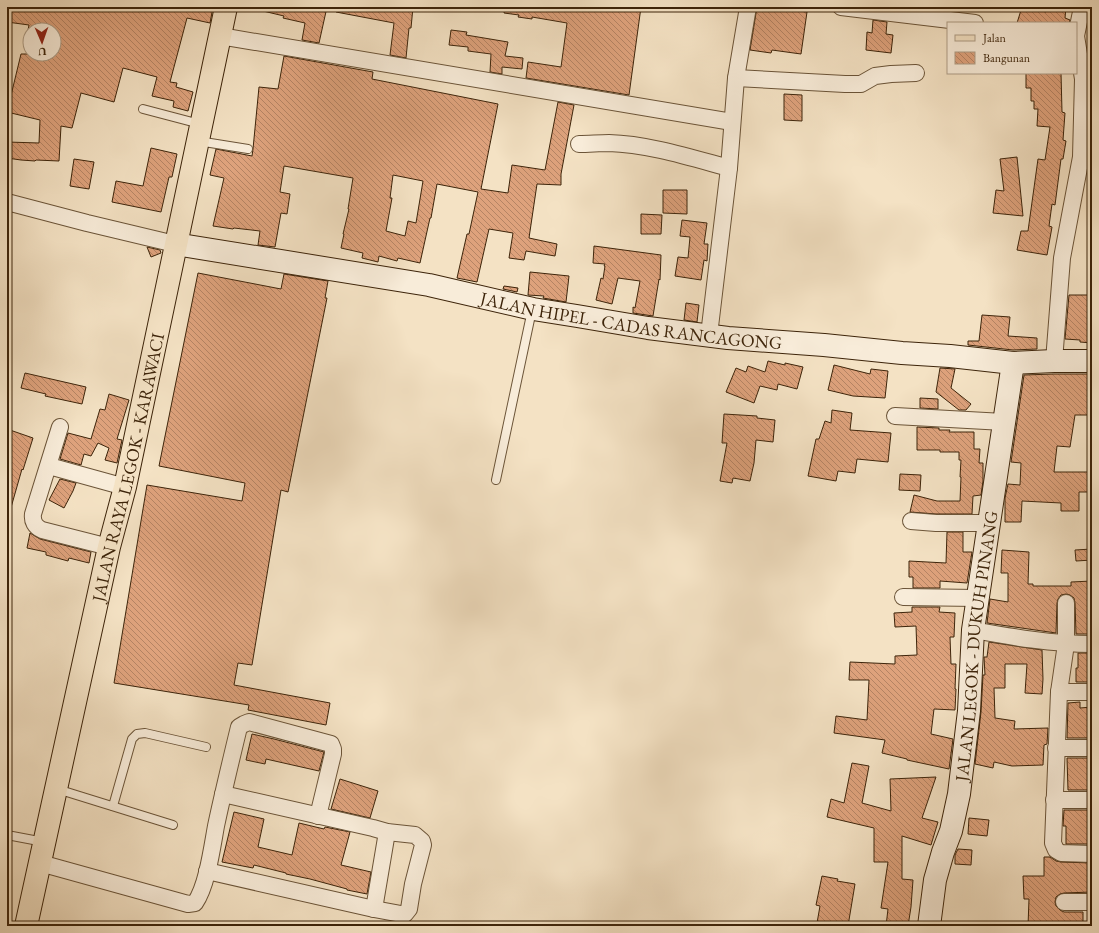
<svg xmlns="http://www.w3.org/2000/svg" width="1099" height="933" font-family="'EB Garamond',serif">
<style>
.building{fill:url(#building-back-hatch);stroke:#3d240a;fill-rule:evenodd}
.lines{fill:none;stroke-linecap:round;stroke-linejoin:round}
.lane-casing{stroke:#6b5438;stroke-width:10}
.street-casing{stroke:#6b5438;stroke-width:18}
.secondary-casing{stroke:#3d240a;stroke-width:24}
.primary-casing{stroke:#3d240a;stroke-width:24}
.lane{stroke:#f8ecd9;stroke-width:8}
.street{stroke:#f8ecd9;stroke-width:16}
.secondary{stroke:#f8ecd9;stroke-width:22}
.primary{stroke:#f4e2c4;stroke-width:22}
.labels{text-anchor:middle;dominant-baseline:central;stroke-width:3;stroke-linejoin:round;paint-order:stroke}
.street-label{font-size:18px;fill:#3d240a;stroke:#f8ecd9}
</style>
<defs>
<pattern id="building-back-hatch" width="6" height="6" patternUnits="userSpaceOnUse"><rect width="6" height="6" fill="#dea27c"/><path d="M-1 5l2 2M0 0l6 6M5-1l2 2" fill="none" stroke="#b58464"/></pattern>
</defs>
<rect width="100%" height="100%" fill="#f4e2c4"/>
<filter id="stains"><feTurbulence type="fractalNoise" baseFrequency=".005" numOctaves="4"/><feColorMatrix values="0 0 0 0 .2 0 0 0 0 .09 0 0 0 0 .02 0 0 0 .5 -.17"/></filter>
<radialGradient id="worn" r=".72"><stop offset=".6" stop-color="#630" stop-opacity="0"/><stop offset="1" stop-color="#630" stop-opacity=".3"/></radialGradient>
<g class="building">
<path d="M7,7H213L210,23L187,18L170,82L177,83L176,87L193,92L188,111L173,107L174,101L152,96L157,77L123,68L114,102L81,93L72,128L61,126L59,161L36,160L35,161L21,160L7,158V142L39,143L40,120L7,112L21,54H54V30H28L29,25L7,22Z"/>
<path d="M264,7H327L319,43L302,40L305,23L283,18L284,16L263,11Z"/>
<path d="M336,7H374L396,11V7H413L411,28H409L406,58L390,55L394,23L336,12Z"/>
<path d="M505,7H641L629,95L526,78L528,62L561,67L567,23L532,17V19L518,17L519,15L504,13Z"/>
<path d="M757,7H767L807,12L801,54L772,50L771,53L750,50Z"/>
<path d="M1022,7H1031L1046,12L1047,7H1066L1065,18L1070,20L1069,23H1017Z"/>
<path d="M873,20L887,22L886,34L893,35L891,53L866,50L867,32L872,33Z"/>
<path d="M451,30L467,32L466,35L508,42L505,56L523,58L522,69L502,67V74L490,72L491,54L468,51V47L449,45Z"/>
<path d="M284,56L373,72L372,79L498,104L481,189L508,193L512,165L545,170L558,102L574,105L561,174V185L537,184L529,238L557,244L555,256L526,251L524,260L509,258L513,233L489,229L477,282L457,278L467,234H469L478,192L437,184L431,218H430L420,263L398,258L397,261L379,256L378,262L362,258L363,253L341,248L344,234H343L349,209H348L353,178L284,166L280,192L290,194L287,214L281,213L275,247L258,245L260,231L234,228L233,229L213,226L224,178L210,175L216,149L252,156L253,149L259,87L278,89ZM393,175L423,181L416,223L408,221L405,236L386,231L392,198H390Z"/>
<path d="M1026,73H1061L1062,112L1065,113L1063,140L1066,141L1063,159H1061L1055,205L1052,204L1049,226L1052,227L1047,255L1017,250L1021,231H1028L1038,159L1045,160L1050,127L1037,126L1038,109H1034V101H1031V88H1026Z"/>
<path d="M784,94L802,95V121L784,120Z"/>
<path d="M151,148L177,154L172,177H169L161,212L112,202L116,181L143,186Z"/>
<path d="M1017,157L1023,216L993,213L996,190L1004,191L1000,159Z"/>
<path d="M74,159L94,162L89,189L70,186Z"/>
<path d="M663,190H687V214L663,213Z"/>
<path d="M641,214L662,215L661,234H641Z"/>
<path d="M682,220L707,223L704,244H708L707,261L704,260L701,280L675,276L678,257L688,258L690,237L680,236Z"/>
<path d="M594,246L661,255L660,280L659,279L653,316L633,313V307L635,308L640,281L618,278L612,304L596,300L601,278L603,279L605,266H604L605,264L593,263Z"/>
<path d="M147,247L160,250L161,253L151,257Z"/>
<path d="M530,272L569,276L566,302L543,298L544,296L528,295Z"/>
<path d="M198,273L281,289L284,274L328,281L325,298H327L288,492L281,490L252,665L238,663L234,685L330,703L326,725L248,710L249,705L114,683L147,485L242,501L245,483L159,466Z"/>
<path d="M504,286L518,288L517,292L503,289Z"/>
<path d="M1069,295H1090V313H1092V343L1080,342V340L1065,339Z"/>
<path d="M686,303L699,305L697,322L684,320Z"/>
<path d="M982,315L1010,317L1008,336L1037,338V349L1013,350L968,345V341H979Z"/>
<path d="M768,361L785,365V363L803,367L797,389L778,384L777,390L760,386L754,403L726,392L736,368L746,372L748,366L765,372Z"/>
<path d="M834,365L870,374L871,369L888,371L885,398L853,396L828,390Z"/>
<path d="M940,368L955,369L951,388L971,404L966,410H959L936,392Z"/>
<path d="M25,373L86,387L82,404L45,396L46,394L21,388Z"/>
<path d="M1054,374H1092V415H1075L1070,447L1057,446L1054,472H1092V492H1079V511H1061V503L1022,501L1021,522H1005V498L1008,484L1020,485L1021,463L1011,462L1024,375Z"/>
<path d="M109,394L129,400L117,439L122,440L117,463L105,460L109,448L98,443L91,456L84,454L81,465L60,459L68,433L91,439L100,409L105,410Z"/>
<path d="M920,398L938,399V409L920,408Z"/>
<path d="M832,410L852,413L850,430L891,433L888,462L857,459L855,473L838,471L836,481L808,476L816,439H819L825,421L831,423Z"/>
<path d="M724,414L757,416V418L775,420L773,442L756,440L754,463L750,481L733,478L732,483L720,481L727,443H722Z"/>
<path d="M917,427L939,428V430H950L949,432H974V449H980L979,463H983V481L981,495L973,496L972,514H936L910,512L914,495L937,501H960L961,477H960L961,460H959V452H940V450H917Z"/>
<path d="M7,429L33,438L23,470L22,469L10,511H7Z"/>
<path d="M900,474L921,475L920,491L899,490Z"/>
<path d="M60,479L76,483L73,491L64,508L49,500Z"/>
<path d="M947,532H963V552H972L967,583L940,581V588H913V577H909V561L946,563Z"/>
<path d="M30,533L40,539L91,552L89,563L69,558L68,561L46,555V552L27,548Z"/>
<path d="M1092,549V560L1076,561L1075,550Z"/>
<path d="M1002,550L1029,552L1028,584H1033V586H1071V582L1092,581V634H1076L1075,603L1074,598L1070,595L1066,594L1061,595L1058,599L1057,603L1056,633L987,623L990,599L1008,602V573H1001Z"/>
<path d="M912,607H940L939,612L955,613L954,637H950L951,664H956L955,689H956L955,710L934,709L931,734L953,739L949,769L907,760V759L882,753L885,740L834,733L836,716L867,720L869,680H849L850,662L895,664V656L917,655L916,626L895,627L894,613L912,612Z"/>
<path d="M989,642L1042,650L1043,679L1042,694L1025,693L1027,664H1005V688H994L995,718L1015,721L1014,729L1048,728L1047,744L1044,745L1043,765L1012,766L994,762L993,768L975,764L981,712L983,675H985L984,657H987Z"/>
<path d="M1078,653H1092V682H1076V668H1078Z"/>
<path d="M1080,702V708L1092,707V719H1091V738H1067L1068,703Z"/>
<path d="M252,734L274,739L324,752L319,771L266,759L265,764L246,760Z"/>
<path d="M1067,758H1092V790H1068Z"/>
<path d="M852,763L869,766L862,803L891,811L890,779L936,777L922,818L938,822L931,845L902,836V879L913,880L911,907L908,926H886L888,909L881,908L888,862H874V828L827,817L831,799L844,803Z"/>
<path d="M340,779L378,791L370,818L331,809Z"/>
<path d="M1064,810H1092V844H1066V826H1063Z"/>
<path d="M234,812L264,819L258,847L292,855L299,823L324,829L325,827L350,832L341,865L371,872L367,894L347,890V889L310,879L286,874V873L254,865L253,868L222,862Z"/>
<path d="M969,818L989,820L987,836L968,834Z"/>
<path d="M958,849L972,850L971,865L955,864V855Z"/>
<path d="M1044,857H1050L1056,861L1061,862L1092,863V892L1064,893L1060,894L1056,897L1055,902L1056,906L1060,910L1064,912H1083V926H1028L1029,899H1024L1023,876H1044Z"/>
<path d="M822,876L838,879L837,881L855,884L848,926H835L817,923L820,906L816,905Z"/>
</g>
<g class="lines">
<g class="lane-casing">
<g id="lane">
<path d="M143,109L200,124"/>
<path d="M198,141L248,149"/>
<path d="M496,480L532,310"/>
<path d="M57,789L173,825"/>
<path d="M113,806L132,739L137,734L145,733L206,747"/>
<path d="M7,835L44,842"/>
</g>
</g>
<g class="street-casing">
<g id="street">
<path d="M841,7L975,23"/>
<path d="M220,36L732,122"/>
<path d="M736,78L845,84H861L875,76L891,74L916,73"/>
<path d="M579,144C589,144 599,143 609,143C648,144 692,158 729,168"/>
<path d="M7,202L87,223L175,244"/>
<path d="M709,335L729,168L736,78L748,7"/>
<path d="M1054,361L1062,258L1081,157L1083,79L1076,36L1082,7"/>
<path d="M895,416L1004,422"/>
<path d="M60,427L33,514C32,521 35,527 42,530L109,547"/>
<path d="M49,466L125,487"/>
<path d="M911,521L936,523H988"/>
<path d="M903,597L977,598"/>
<path d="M1066,603V644L1059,692L1053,843L1056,850L1061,853L1092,854"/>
<path d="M973,630C1012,637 1052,644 1092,644"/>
<path d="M1059,692H1092"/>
<path d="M1056,748H1092"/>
<path d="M1054,800H1092"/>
<path d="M40,863L188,904L195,903C207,886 212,848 216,826C223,793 231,760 239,727L244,724L249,722L331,744L333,749V754L318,816"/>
<path d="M207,871L374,909L401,914H405L409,909L413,884L423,845L422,841L415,835L387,832L373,828L223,794"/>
<path d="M1064,902H1092"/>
<path d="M374,909L387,832"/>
</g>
</g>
<g class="secondary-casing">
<g id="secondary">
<path id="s1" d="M175,244L429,285L533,309L577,316L648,328L728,338L824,345L902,353L950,356L1013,363L1054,361H1092"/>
<path id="s2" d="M929,926L935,880L943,852L951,831L959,794L969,711L973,630L1013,363"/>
</g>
</g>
<g class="primary-casing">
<g id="primary">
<path id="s3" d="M26,926L109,547L125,487L226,7"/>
</g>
</g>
<use href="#lane" class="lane"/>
<use href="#street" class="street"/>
<use href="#secondary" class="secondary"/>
<use href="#primary" class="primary"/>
</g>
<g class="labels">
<g class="street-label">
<text stroke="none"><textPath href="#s1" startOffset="463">JALAN HIPEL - CADAS RANCAGONG</textPath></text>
<text stroke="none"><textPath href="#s3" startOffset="470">JALAN RAYA LEGOK - KARAWACI</textPath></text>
<text stroke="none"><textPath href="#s2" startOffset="285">JALAN LEGOK - DUKUH PINANG</textPath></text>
</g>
</g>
<rect width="1099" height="933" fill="none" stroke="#f4e2c4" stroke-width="24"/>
<rect x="8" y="8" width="1083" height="917" fill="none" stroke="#3d240a" stroke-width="2"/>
<rect x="12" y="12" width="1075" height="909" fill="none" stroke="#3d240a"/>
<rect x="947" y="22" width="130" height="52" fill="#f8ecd9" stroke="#ad9c86"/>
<rect x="955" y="35" width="20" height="6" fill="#f4e2c4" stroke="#ad9c86"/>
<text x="983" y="42" font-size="12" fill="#3d240a">Jalan</text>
<rect x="955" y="52" width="20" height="12" fill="url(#building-back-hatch)" stroke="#ad9c86"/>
<text x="983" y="62" font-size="12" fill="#3d240a">Bangunan</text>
<g transform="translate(42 42) rotate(178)"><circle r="19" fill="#f8ecd9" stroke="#ad9c86"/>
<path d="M0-3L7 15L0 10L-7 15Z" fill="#8f2418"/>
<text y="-6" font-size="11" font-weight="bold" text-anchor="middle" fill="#3d240a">U</text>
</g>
<rect width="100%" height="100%" filter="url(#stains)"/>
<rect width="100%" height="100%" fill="url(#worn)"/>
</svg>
